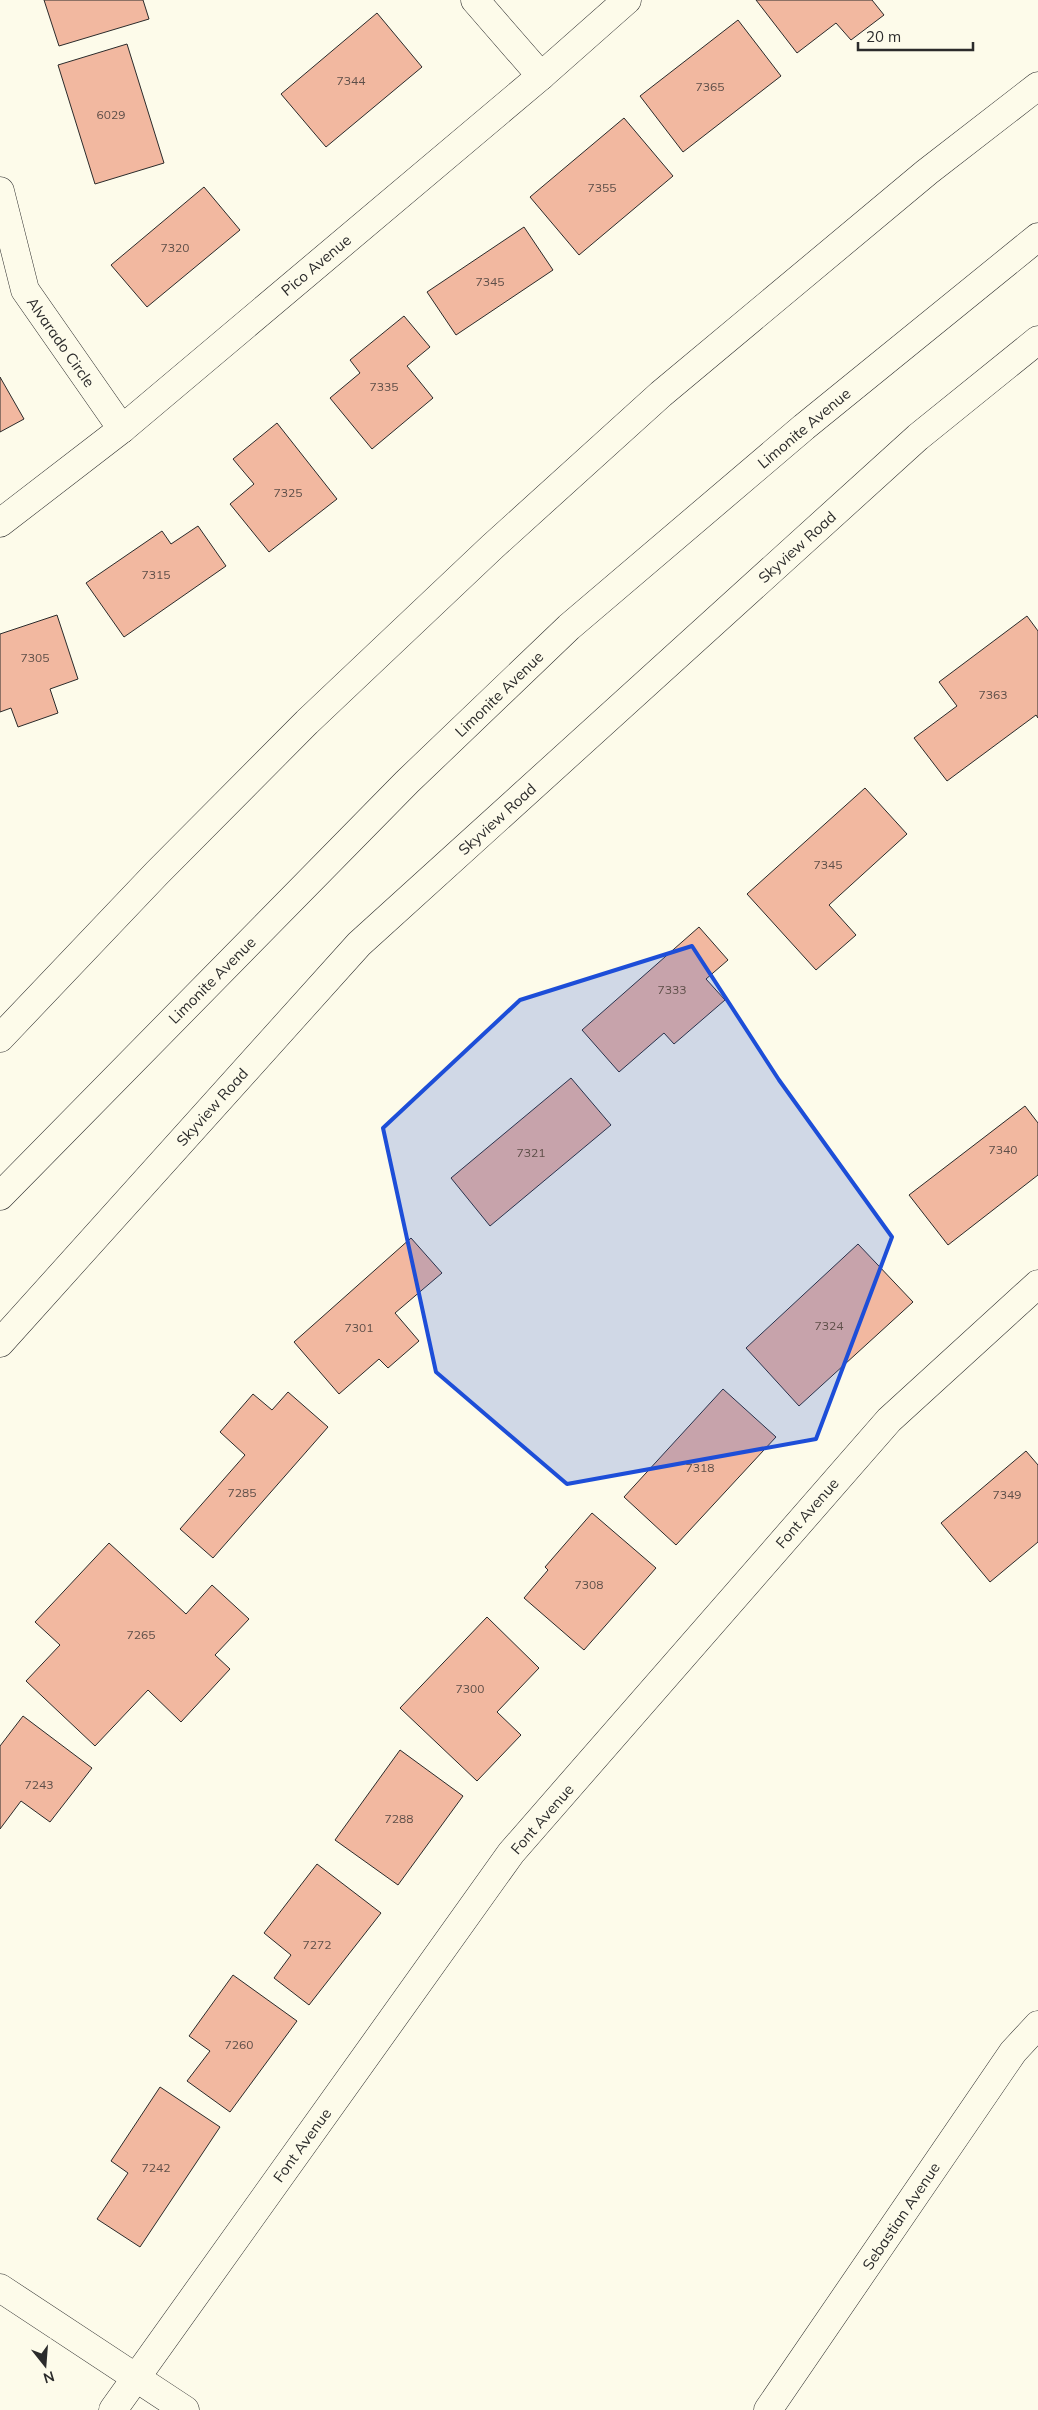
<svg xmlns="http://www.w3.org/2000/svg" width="1038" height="2410" font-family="Mulish,sans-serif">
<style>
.building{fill:#f2b8a0;stroke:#2b2b2b}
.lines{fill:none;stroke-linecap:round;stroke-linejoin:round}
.minor-casing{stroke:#2b2b2b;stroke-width:29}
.primary-casing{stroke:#2b2b2b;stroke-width:29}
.minor{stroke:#fdfbea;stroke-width:28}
.primary{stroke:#fdfbea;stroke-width:28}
.marked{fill:#1d4ed8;fill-opacity:0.2;stroke:#1d4ed8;stroke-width:4;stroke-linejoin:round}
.labels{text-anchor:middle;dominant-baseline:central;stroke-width:4;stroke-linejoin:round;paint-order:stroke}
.number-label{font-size:12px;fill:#5d4e48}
.street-label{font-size:15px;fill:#2b2b2b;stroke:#fdfbea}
</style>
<rect width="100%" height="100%" fill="#fdfbea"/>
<g class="building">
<path d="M44,0H143L149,19L59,46Z"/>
<path d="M756,0H872L884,15L851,40L836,23L797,53Z"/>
<path d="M377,13L422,67L326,147L281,94Z"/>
<path d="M738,20L781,76L683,152L640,96Z"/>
<path d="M127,44L164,163L95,184L58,65Z"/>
<path d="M624,118L673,176L579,255L530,197Z"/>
<path d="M204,187L240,230L147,307L111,265Z"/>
<path d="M524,227L553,270L456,335L427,292Z"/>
<path d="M404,316L430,347L407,366L433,398L372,449L330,398L360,373L350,360Z"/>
<path d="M0,377L24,419L0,432Z"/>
<path d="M277,423L337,499L269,552L230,504L254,484L233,459Z"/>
<path d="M198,526L226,566L124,637L86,583L162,531L171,544Z"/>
<path d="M57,615L78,679L50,689L58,713L18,727L11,708L0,712V634Z"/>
<path d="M1027,616L1038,631V718L1036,715L947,781L914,738L957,706L939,682Z"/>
<path d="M865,788L907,834L829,905L856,935L816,970L747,894Z"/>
<path d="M699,927L728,960L706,979L725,1000L674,1044L664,1033L619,1072L582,1030Z"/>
<path d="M571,1078L611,1125L490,1226L451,1178Z"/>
<path d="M1025,1106L1038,1123V1175L948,1245L909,1195Z"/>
<path d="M411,1238L442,1273L395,1313L419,1341L388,1368L379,1359L339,1394L294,1342Z"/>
<path d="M858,1244L913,1302L799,1406L746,1348Z"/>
<path d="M723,1389L776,1437L676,1545L624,1497Z"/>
<path d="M288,1392L328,1427L213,1558L180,1529L245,1455L220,1432L253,1394L272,1410Z"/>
<path d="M1026,1451L1038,1465V1542L990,1582L941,1523Z"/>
<path d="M592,1513L656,1568L584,1650L524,1598L548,1570L545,1567Z"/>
<path d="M109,1543L186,1614L212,1585L249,1619L215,1655L230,1669L181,1722L148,1690L95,1746L26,1681L60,1645L35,1622Z"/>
<path d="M487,1617L539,1668L497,1712L521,1735L477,1781L400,1708Z"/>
<path d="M23,1716L92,1768L50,1822L21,1801L0,1829V1746Z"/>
<path d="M400,1750L463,1796L398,1885L335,1840Z"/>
<path d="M317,1864L381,1913L309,2005L274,1978L291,1955L264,1933Z"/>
<path d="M233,1975L297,2021L230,2112L187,2081L210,2051L189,2036Z"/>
<path d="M160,2087L220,2127L140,2247L97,2219L128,2173L111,2161Z"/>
</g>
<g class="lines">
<g class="minor-casing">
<g id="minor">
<path d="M475,0L541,76"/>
<path d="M0,191L25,290L122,429"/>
<path d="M0,523L122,429L541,76L627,0"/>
<path d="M0,1343L359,944L918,437L1038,340"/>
<path d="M0,2288L185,2410"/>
<path d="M113,2410L511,1853L889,1420L1038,1284"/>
<path d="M768,2410L1013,2052L1038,2025"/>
</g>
</g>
<g class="primary-casing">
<g id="primary">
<path d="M0,1038L157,873L307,722L492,547L661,394L927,172L1038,86"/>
<path d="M0,1196L407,782L569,627L804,427L1038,237"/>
</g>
</g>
<use href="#minor" class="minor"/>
<use href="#primary" class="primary"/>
</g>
<path class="marked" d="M692,946L779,1080L892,1237L816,1439L567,1484L436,1372L383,1128L520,1000Z"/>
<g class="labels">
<g class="number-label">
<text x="351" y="80">7344</text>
<text x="710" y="86">7365</text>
<text x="111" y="114">6029</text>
<text x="602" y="187">7355</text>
<text x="175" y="247">7320</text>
<text x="490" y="281">7345</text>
<text x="384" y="386">7335</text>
<text x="288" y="492">7325</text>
<text x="156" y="574">7315</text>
<text x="35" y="657">7305</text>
<text x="993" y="694">7363</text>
<text x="828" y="864">7345</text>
<text x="672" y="989">7333</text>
<text x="1003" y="1149">7340</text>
<text x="531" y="1152">7321</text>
<text x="829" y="1325">7324</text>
<text x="359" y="1327">7301</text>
<text x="700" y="1467">7318</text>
<text x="242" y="1492">7285</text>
<text x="1007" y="1494">7349</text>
<text x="589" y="1584">7308</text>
<text x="141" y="1634">7265</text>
<text x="470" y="1688">7300</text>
<text x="39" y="1784">7243</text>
<text x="399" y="1818">7288</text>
<text x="317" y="1944">7272</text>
<text x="239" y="2044">7260</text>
<text x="156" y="2167">7242</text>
</g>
<g class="street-label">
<text transform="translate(316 265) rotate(-40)">Pico Avenue</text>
<text transform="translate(61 342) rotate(55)">Alvarado Circle</text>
<text transform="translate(804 428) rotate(-40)">Limonite Avenue</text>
<text transform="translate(797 547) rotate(-42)">Skyview Road</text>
<text transform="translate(499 694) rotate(-44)">Limonite Avenue</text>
<text transform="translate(497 819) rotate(-42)">Skyview Road</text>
<text transform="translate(212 980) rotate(-45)">Limonite Avenue</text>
<text transform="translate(212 1107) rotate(-48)">Skyview Road</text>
<text transform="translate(807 1513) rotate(-49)">Font Avenue</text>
<text transform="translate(542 1819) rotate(-49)">Font Avenue</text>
<text transform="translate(302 2145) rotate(-54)">Font Avenue</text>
<text transform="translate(901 2216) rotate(-56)">Sebastian Avenue</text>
</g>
</g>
<g transform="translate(45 2365) rotate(163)" stroke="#fdfbea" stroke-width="4" paint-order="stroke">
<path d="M0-4L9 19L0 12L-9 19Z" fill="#2b2b2b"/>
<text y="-8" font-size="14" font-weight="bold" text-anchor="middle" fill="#2b2b2b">N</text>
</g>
<path d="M858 42v8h115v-8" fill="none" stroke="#2b2b2b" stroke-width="2.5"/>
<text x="866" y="42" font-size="15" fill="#2b2b2b" stroke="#fdfbea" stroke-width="4" paint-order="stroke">20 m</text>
</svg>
